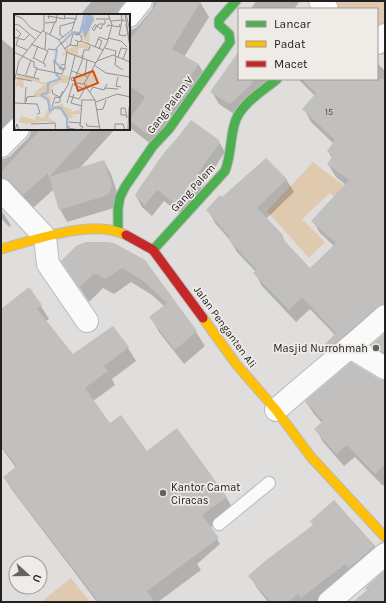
<svg xmlns="http://www.w3.org/2000/svg" width="386" height="603" font-family="Karla,sans-serif">
<style>
.green{fill:#dfc9af}
.shadow{fill:#0003}
.building{fill:#c1c0be}
.lines{fill:none;stroke-linecap:round;stroke-linejoin:round}
.lane-casing{stroke:#bcbab9;stroke-width:14}
.street-casing{stroke:#bcbab9;stroke-width:24}
.fast-casing{stroke:#bcbab9;stroke-width:11}
.slow-casing{stroke:#bcbab9;stroke-width:11}
.jam-casing{stroke:#bcbab9;stroke-width:11}
.lane{stroke:#fafafa;stroke-width:12}
.street{stroke:#fafafa;stroke-width:22}
.fast{stroke:#4caf50;stroke-width:9}
.slow{stroke:#ffc107;stroke-width:9}
.jam{stroke:#c62828;stroke-width:9}
.poi-dot{fill:#646361;stroke:#efebe7;stroke-width:1.5}
.labels{text-anchor:middle;dominant-baseline:central;stroke-width:3.5;stroke-linejoin:round;paint-order:stroke}
.number-label{font-size:9px;fill:#4a4947}
.street-label{font-size:11px;fill:#22211f;stroke:#efebe7}
.poi-label{font-size:11px;fill:#22211f;stroke:#efebe7;text-anchor:end}
.inset-river{fill:none;stroke:#a0b5d8;stroke-width:2}
.inset-road{fill:none;stroke:#949290;stroke-width:1}
.view{fill:#d4530e;fill-opacity:0.15;stroke:#d4530e;stroke-width:2}
.inset-edge{fill:none;stroke:#22211f;stroke-width:2}
</style>
<rect width="100%" height="100%" fill="#e0dedc"/>
<g class="green">
<path d="M309,1H385V55H377V9H319Z"/>
<path d="M313,162L347,188L378,236L330,193L302,219L325,242L309,258L267,211Z"/>
<path d="M71,578L90,602H41Z"/>
</g>
<g class="shadow">
<path d="M92,1H150L152,4H146L129,15H80Z"/>
<path d="M154,1H157L160,4L161,1H198L200,2L209,17L184,57L199,65L207,79L156,148L129,127V29H134L139,25L152,9Z"/>
<path d="M256,1H300L294,9H251Z"/>
<path d="M1,39L15,50V129H115L79,169L104,161L111,174L119,198L114,208L67,222L60,209L54,189L32,209L1,186V159H4L10,156L28,138L31,133L30,131H24L1,151Z"/>
<path d="M239,53V79H289H282L237,116L219,104L212,92Z"/>
<path d="M377,63L385,71V319L327,363L320,350L335,335L310,309L296,322L262,286L255,273L256,272L237,252L229,239L215,223L208,210L222,198L286,179L294,192L266,219L282,236L287,245L310,270L334,246L320,233L313,221L346,185L336,177L328,164L332,158L328,151L334,144L311,122L304,109L315,96L298,79H377Z"/>
<path d="M218,140L225,152L183,216L164,201L152,216L142,207L136,196Z"/>
<path d="M1,210L11,225L9,227L1,218Z"/>
<path d="M144,260L196,332L205,346L184,364L159,332L151,317L164,306L152,295L131,282L114,294L103,288L89,302L62,261Z"/>
<path d="M29,289L41,306L49,319L46,321L73,355L112,327L128,348L136,361L112,379L115,385L93,401L110,425L147,453L226,497L234,510L210,528L220,544L197,564L201,570L158,602H97L12,490L4,477L16,468L1,447V310Z"/>
<path d="M385,334V361L380,358L372,345Z"/>
<path d="M378,380L385,381V483L383,486L355,457L344,466L323,442L316,429L322,423L314,414L306,402Z"/>
<path d="M334,502L375,546L382,559L319,602H268L257,588L250,576L314,526Z"/>
</g>
<g class="building">
<path d="M159,1H201L172,49L199,64L159,121L147,134L129,120L145,97L129,85V41Z"/>
<path d="M239,51V79H254L250,86L230,104L210,92Z"/>
<path d="M302,79H385V304L377,307L323,354L319,350L336,333L302,297L289,310L253,273L257,270L228,239L230,237L206,210L220,195L222,197L266,158L287,179L257,208L283,235L281,237L310,268L336,243L311,221L349,180L327,164L333,156L327,151L335,140L302,109L316,93Z"/>
<path d="M191,120L219,140V144L196,176L199,180L190,191L188,189L177,205L157,190L145,205L135,196L136,193L163,154L178,137Z"/>
<path d="M41,129H93L49,177L48,173L23,195L10,181L5,178H1V172Z"/>
<path d="M104,160L112,185L108,195L59,210L49,177Z"/>
<path d="M86,242H107L114,243L145,260L197,331L175,350L149,317L167,303L142,280L122,268L105,279L94,273L79,288L61,261L76,246Z"/>
<path d="M29,287L42,305L37,309L73,354L113,326L129,347L104,366L108,371L85,388L110,423L121,415L147,451L177,428L227,497L202,515L219,538L147,591L155,602H99L3,477L17,466L1,446V309Z"/>
<path d="M385,333V353L371,345Z"/>
<path d="M351,362L379,379L385,380V464L375,474L347,445L336,454L314,429L323,421L305,401Z"/>
<path d="M334,500L375,546L349,568L345,564L301,598L298,594L288,602H271L248,576L265,561L313,525L310,521Z"/>
<path d="M385,570V602H353L367,590L365,588Z"/>
</g>
<g class="lines">
<g class="lane-casing">
<path id="lane" d="M219,524L269,483"/>
</g>
<g class="street-casing">
<g id="street">
<path d="M320,1L327,9"/>
<path d="M129,16L141,1"/>
<path d="M377,43L385,35"/>
<path d="M1,146L18,129"/>
<path d="M1,190L45,237L48,264L87,321"/>
<path d="M350,347L385,368"/>
<path d="M276,410C312,378 350,348 385,316"/>
<path d="M329,602L385,554"/>
</g>
</g>
<g class="fast-casing">
<g id="fast">
<path d="M118,231V208L120,197L125,187L153,146L169,129L230,42L229,34L219,25V20L236,1"/>
<path d="M153,250L225,171C231,156 230,141 234,126C238,105 262,92 277,79"/>
</g>
</g>
<g class="slow-casing">
<g id="slow">
<path d="M1,249C35,240 94,218 126,235"/>
<path d="M203,318L236,364L276,410L311,457L385,537"/>
</g>
</g>
<g class="jam-casing">
<path id="jam" d="M126,235L153,250L203,318"/>
</g>
<use href="#lane" class="lane"/>
<use href="#street" class="street"/>
<use href="#fast" class="fast"/>
<use href="#slow" class="slow"/>
<use href="#jam" class="jam"/>
</g>
<g class="poi-dot">
<circle cx="376" cy="348" r="4"/>
<circle cx="163" cy="493" r="4"/>
</g>
<g class="labels">
<g class="number-label">
<text x="329" y="112">15</text>
</g>
<g class="street-label">
<text transform="translate(170 105) rotate(-53)">Gang Palem V</text>
<text transform="translate(193 188) rotate(-48)">Gang Palem</text>
<text transform="translate(225 327) rotate(54)">Jalan Penganten Ali</text>
</g>
<g class="poi-label">
<text x="368" y="348">Masjid Nurrohmah</text>
<text x="171" y="487" text-anchor="start">Kantor Camat<tspan x="171" dy="13">Ciracas</tspan></text>
</g>
</g>
<g transform="translate(14 14)">
<rect width="116" height="116" fill="#e0dedc"/>
<path d="M71,0H79L81,6L76,14L75,31L67,22V12L71,8ZM53,24L55,35L67,29L76,32L75,35L65,34L64,37V41H71V45L53,39L49,42L48,39L52,38L51,35L54,33L51,26ZM43,59L56,63L52,70L46,68L36,75L39,78L34,81L37,84V94L49,89L50,93L58,95L57,98L66,96V100L56,101L60,103L55,105L54,116H52L53,106L46,96H40L34,103L42,109L31,107L12,110L5,108L7,102L21,106L22,102L30,104L35,92L32,84L22,83L20,79L30,71L20,67L9,65L10,72L8,75L4,71L1,75L2,80L0,79L4,61L9,62L11,60L26,65V68L38,69L47,66Z" fill="#dfc9af"/>
<path d="M73,0H77L80,5L71,24L68,15Z" fill="#a0b5d8"/>
<path class="inset-river" d="M47,30L59,18L66,19L71,0M43,35L41,48L50,56M44,59L42,60L46,65L34,69V78L27,81L34,86L36,97L41,93L47,94L53,104V116"/>
<path class="inset-road" d="M111,0L116,30M112,0L116,17M0,1L8,4L17,14L27,19M51,4L63,5M35,5L34,2L51,5L50,0M82,5H96M97,7L108,6L107,0M31,9L42,8L43,0M0,10L5,11L21,25M82,10L78,15L80,17L83,11M89,10L87,15L83,12L85,10H91V6M112,10L116,33M93,13L94,11L105,13L106,10M2,15L7,20L3,24M29,17L44,25L54,39L82,49M36,20L41,8M112,20L111,22L105,21L108,6L112,7M0,23L10,26L16,20M50,23L46,21V12L61,8M94,24L107,27L113,33M4,25L2,31L13,36M84,25L88,27L85,35M45,26L58,16L63,0M61,26L66,28L68,25L66,21M67,27L89,36M17,30L34,37M56,31L59,20H66L62,21M81,33L85,23L94,26M91,34L102,37L101,42M31,35L32,19M34,35L41,36L47,29M50,35L56,31L63,32L64,27M0,38L20,48V53L23,54L20,63M102,42L101,51L109,56M104,43L107,34L113,35L109,45M20,44L31,50V53M68,44L70,36H75L76,32M19,45L24,32M40,46L41,59M83,47L99,41L116,48M29,49L34,37M47,51L51,50L53,38M80,51L92,59L116,63M45,53L46,55H51V50M23,55L48,60L50,55M58,57L74,63M3,60L25,65M12,60L17,46M71,61L73,46M62,62L69,44M58,63L61,64L60,67L57,66ZM104,63L102,72L107,73M2,64L18,67M0,69L5,47L30,15V0M91,74L104,75M38,75L39,80L46,83L49,77M70,75L60,71L61,69L70,70M76,78L79,73L90,76L93,70M60,80L57,89L68,92M55,82L59,69M46,84L54,71L61,42M67,86H81M12,88L13,83L22,82M82,88L103,80L116,83M0,89L23,90L26,99L23,100M11,89L12,73M53,89L55,82L65,85L73,70M38,93L41,83L46,84V88L41,89M82,96L89,95L92,86M112,101H107V94H111L113,104M55,108L67,109M72,109L73,112L86,113M17,110L41,109L42,116M55,112L54,114L66,116L69,113L66,112L68,86M1,116L3,110L5,116M86,116L81,86L70,70L93,29L98,11L94,0M101,116V110H109L111,116M114,116L115,93"/>
<path class="view" d="M79,57L84,69L64,77L60,64Z"/>
<rect width="116" height="116" class="inset-edge"/>
</g>
<rect width="386" height="603" fill="none" stroke="#22211f" stroke-width="4"/>
<rect x="238" y="8" width="140" height="72" fill="#efebe7" stroke="#9d9a97"/>
<rect x="246" y="21" width="20" height="6" fill="#4caf50" stroke="#9d9a97"/>
<text x="274" y="28" font-size="12" fill="#22211f">Lancar</text>
<rect x="246" y="41" width="20" height="6" fill="#ffc107" stroke="#9d9a97"/>
<text x="274" y="48" font-size="12" fill="#22211f">Padat</text>
<rect x="246" y="61" width="20" height="6" fill="#c62828" stroke="#9d9a97"/>
<text x="274" y="68" font-size="12" fill="#22211f">Macet</text>
<g transform="translate(28 575) rotate(111)"><circle r="19" fill="#efebe7" stroke="#9d9a97"/>
<path d="M0-3L7 15L0 10L-7 15Z" fill="#646361"/>
<text y="-6" font-size="11" font-weight="bold" text-anchor="middle" fill="#22211f">U</text>
</g>
</svg>
